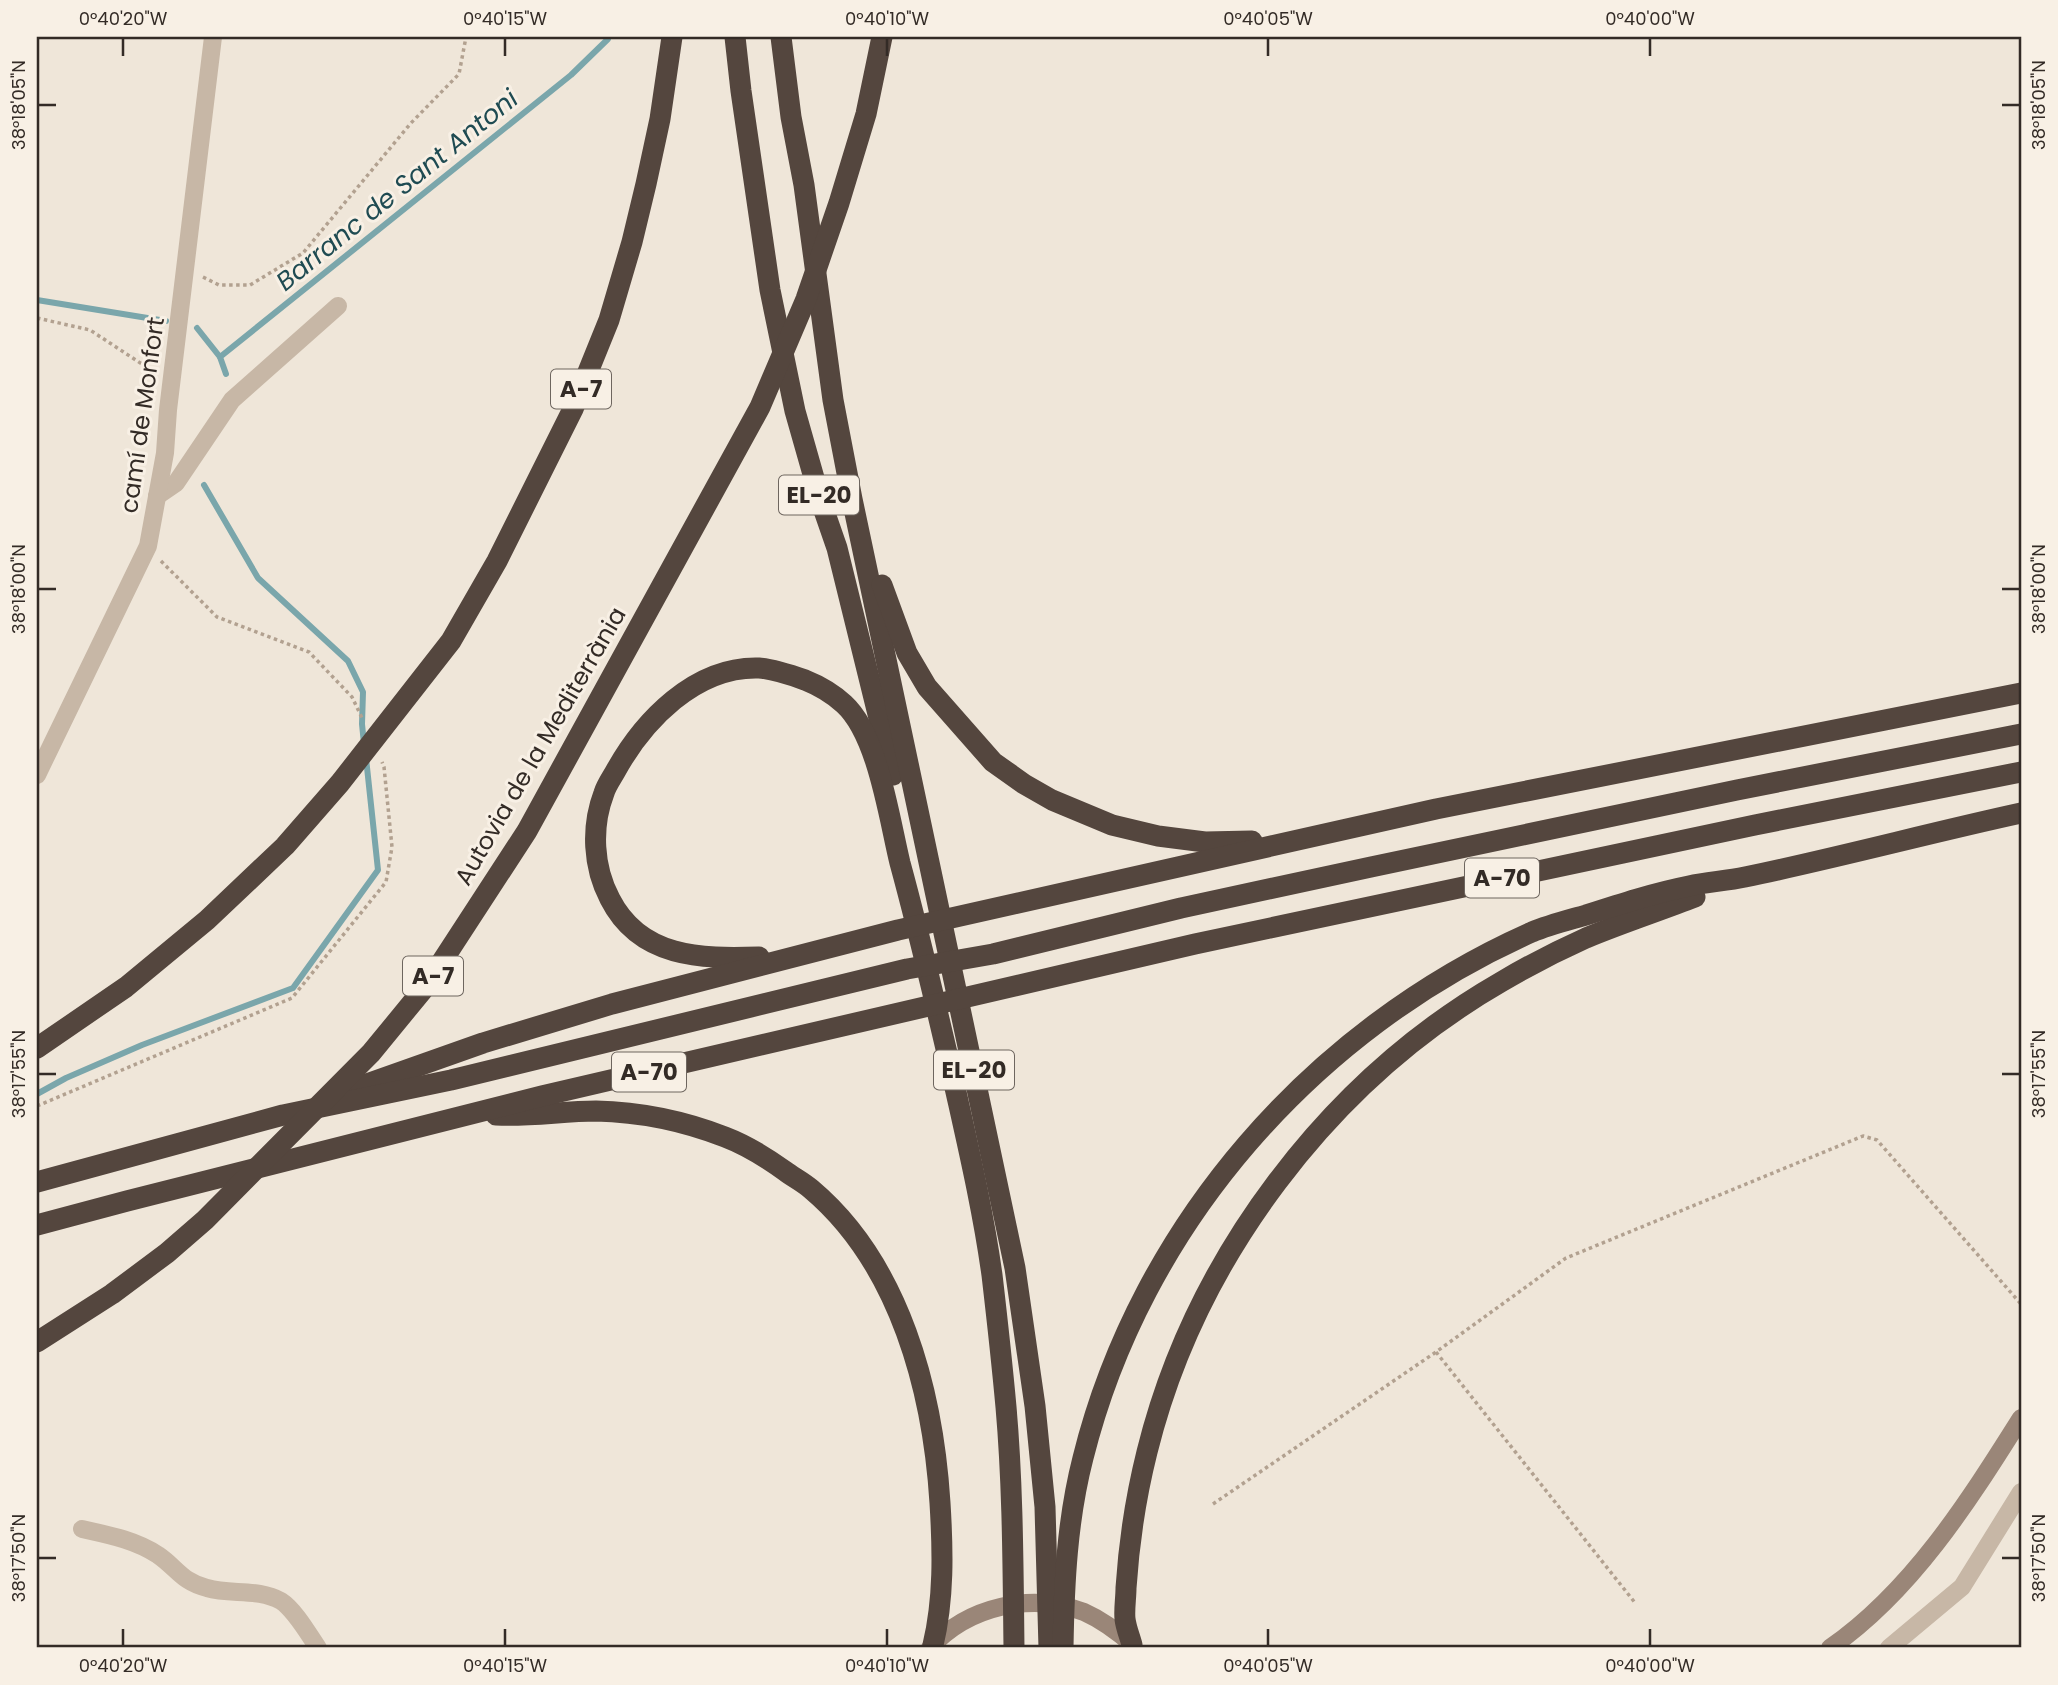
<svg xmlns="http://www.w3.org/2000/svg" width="2058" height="1685" font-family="Poppins,sans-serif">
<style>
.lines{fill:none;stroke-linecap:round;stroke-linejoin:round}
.stream{stroke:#7aa6ab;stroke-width:6}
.path{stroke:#b2a190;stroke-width:3.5;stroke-dasharray:3.5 3.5;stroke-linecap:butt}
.minor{stroke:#c7b7a6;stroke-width:18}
.tertiary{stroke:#c7b7a6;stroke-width:18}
.secondary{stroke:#9a8678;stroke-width:18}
.motorway{stroke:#54463e;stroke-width:21}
.ticks{fill:none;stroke:#332b26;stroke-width:2.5}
.labels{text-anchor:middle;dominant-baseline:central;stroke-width:6;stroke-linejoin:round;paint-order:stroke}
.shield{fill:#f8f0e5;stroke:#6e665f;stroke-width:2}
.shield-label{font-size:23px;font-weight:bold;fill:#332b26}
.street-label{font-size:24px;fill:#332b26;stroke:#f8f0e5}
.water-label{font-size:26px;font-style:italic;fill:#1f4b52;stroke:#f8f0e5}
.neatline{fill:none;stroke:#332b26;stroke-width:2.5}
.ticks-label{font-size:18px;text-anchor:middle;fill:#332b26}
</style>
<rect width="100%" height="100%" fill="#efe6d9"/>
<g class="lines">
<g class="stream">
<path d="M37,300L166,321"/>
<path d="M197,328L220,357"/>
<path d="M226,374L220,357L571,75L608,39L607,37"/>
<path d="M204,485L258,578L348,661L363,692L362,724L364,744"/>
<path d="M37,1094L66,1078L142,1045L293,988L378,870L366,758"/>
</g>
<g class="path">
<path d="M203,277L219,285H250L303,253L411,123L459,74L466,37"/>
<path d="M37,318L90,330L148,368L152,377"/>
<path d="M161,561L217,617L309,652L352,697L363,720"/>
<path d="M37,1106L292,998L386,882L392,847L384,767L382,762"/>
<path d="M1436,1352L1636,1604"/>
<path d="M1213,1504L1436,1352L1566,1258L1863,1136L1877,1140L2021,1304"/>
</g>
<g class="minor">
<path d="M157,496L176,483L232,400L338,306"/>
<path d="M82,1529C109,1535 135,1540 158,1555C177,1568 182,1582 207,1588C231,1595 258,1588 281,1601C295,1610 309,1635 318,1648"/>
<path d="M1889,1648L1962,1587L2021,1492"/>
</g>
<path class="tertiary" d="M37,775L148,546L165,453L168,410L213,37"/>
<g class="secondary">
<path d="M930,1648C968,1606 1031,1592 1084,1612C1102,1620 1118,1632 1133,1645"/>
<path d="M1830,1648C1912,1591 1968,1502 2021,1418"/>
</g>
<g class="motorway">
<path d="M735,37L741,91L770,290L795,411L820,499L837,548L893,775"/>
<path d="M781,37L791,117L804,185L833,400L852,499L1015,1268L1035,1406L1045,1507L1049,1648"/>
<path d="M882,585L907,653L927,687L993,762L1024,784L1052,800L1112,825L1158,836L1205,842L1252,841"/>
<path d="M759,957C701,959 640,958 610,899C593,867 591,827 604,793C606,786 611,779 615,772C643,721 695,666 759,668C774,669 791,675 805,680C820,686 832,693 844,704C878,735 889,818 900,863C920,936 937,1010 954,1083C968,1146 983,1210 992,1275C997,1318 1002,1363 1006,1407C1013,1487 1013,1568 1014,1648"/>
<path d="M37,1048L126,987L207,920L285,846L340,783L451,641L497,561L573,409L609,320L632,242L646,184L660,119L672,37"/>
<path d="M353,1089L483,1043L612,1004L898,930L1436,809L2021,693"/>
<path d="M496,1115C530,1117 563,1111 596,1111C640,1112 684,1121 725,1137C746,1145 767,1158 785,1171C793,1177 803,1182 811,1189C900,1264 933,1391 940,1503C943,1551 944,1599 933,1645"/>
<path d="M37,1182L283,1115L451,1080L907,969L993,954L1181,908L1371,867L1737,790L2021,734"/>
<path d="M37,1225L127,1201L542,1096L1195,944L1755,825L2021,772"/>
<path d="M37,1342L112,1294L167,1253L205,1220L371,1053L426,986L527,831L760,407L806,299L839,203L866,114L882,37"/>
<path d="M1132,1645C1130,1637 1126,1628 1125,1619C1124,1609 1126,1598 1126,1588C1129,1542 1136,1496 1147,1452C1195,1258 1329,1081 1501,982C1528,966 1557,951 1586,938C1622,923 1659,911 1695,897"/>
<path d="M1063,1648C1064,1584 1067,1520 1083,1458C1141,1225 1313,1029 1532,932C1549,925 1569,920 1586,915C1620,904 1654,893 1689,886C1707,882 1726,881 1745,877C1837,858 1929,833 2021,813"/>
</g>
</g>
<path class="ticks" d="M123,38V56M505,38V56M887,38V56M1268,38V56M1650,38V56M38,105H56M2002,105H2020M38,589H56M2002,589H2020M38,1074H56M2002,1074H2020M38,1558H56M2002,1558H2020M123,1629V1646M505,1629V1646M887,1629V1646M1268,1629V1646M1650,1629V1646"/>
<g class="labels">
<g class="shield">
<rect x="551" y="369.5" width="60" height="39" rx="5"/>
<rect x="779" y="475.5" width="80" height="39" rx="5"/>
<rect x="1465" y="858.5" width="74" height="39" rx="5"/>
<rect x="403" y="956.5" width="60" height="39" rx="5"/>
<rect x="934" y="1050.5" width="80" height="39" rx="5"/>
<rect x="612" y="1052.5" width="74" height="39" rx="5"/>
</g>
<g class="shield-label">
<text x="581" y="389">A-7</text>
<text x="819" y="495">EL-20</text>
<text x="1502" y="878">A-70</text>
<text x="433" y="976">A-7</text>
<text x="974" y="1070">EL-20</text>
<text x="649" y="1072">A-70</text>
</g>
<g class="street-label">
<text transform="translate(142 415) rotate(-82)">camí de Monfort</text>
<text transform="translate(540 746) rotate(-60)">Autovia de la Mediterrània</text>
</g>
<g class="water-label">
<text transform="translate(397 190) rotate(-39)">Barranc de Sant Antoni</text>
</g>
</g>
<rect width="2058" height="1685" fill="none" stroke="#f8f0e5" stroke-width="77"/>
<rect x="38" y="38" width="1982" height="1608" class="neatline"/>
<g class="ticks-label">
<text x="123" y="25">0°40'20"W</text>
<text x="505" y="25">0°40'15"W</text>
<text x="887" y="25">0°40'10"W</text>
<text x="1268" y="25">0°40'05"W</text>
<text x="1650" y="25">0°40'00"W</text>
<text transform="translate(19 105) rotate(-90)" y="6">38°18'05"N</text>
<text transform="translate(2039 105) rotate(-90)" y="6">38°18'05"N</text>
<text transform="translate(19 589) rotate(-90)" y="6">38°18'00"N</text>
<text transform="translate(2039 589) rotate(-90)" y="6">38°18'00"N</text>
<text transform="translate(19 1074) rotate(-90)" y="6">38°17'55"N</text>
<text transform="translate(2039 1074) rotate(-90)" y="6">38°17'55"N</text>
<text transform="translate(19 1558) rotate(-90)" y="6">38°17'50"N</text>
<text transform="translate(2039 1558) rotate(-90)" y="6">38°17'50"N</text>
<text x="123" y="1672">0°40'20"W</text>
<text x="505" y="1672">0°40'15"W</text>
<text x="887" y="1672">0°40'10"W</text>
<text x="1268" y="1672">0°40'05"W</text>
<text x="1650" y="1672">0°40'00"W</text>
</g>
</svg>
